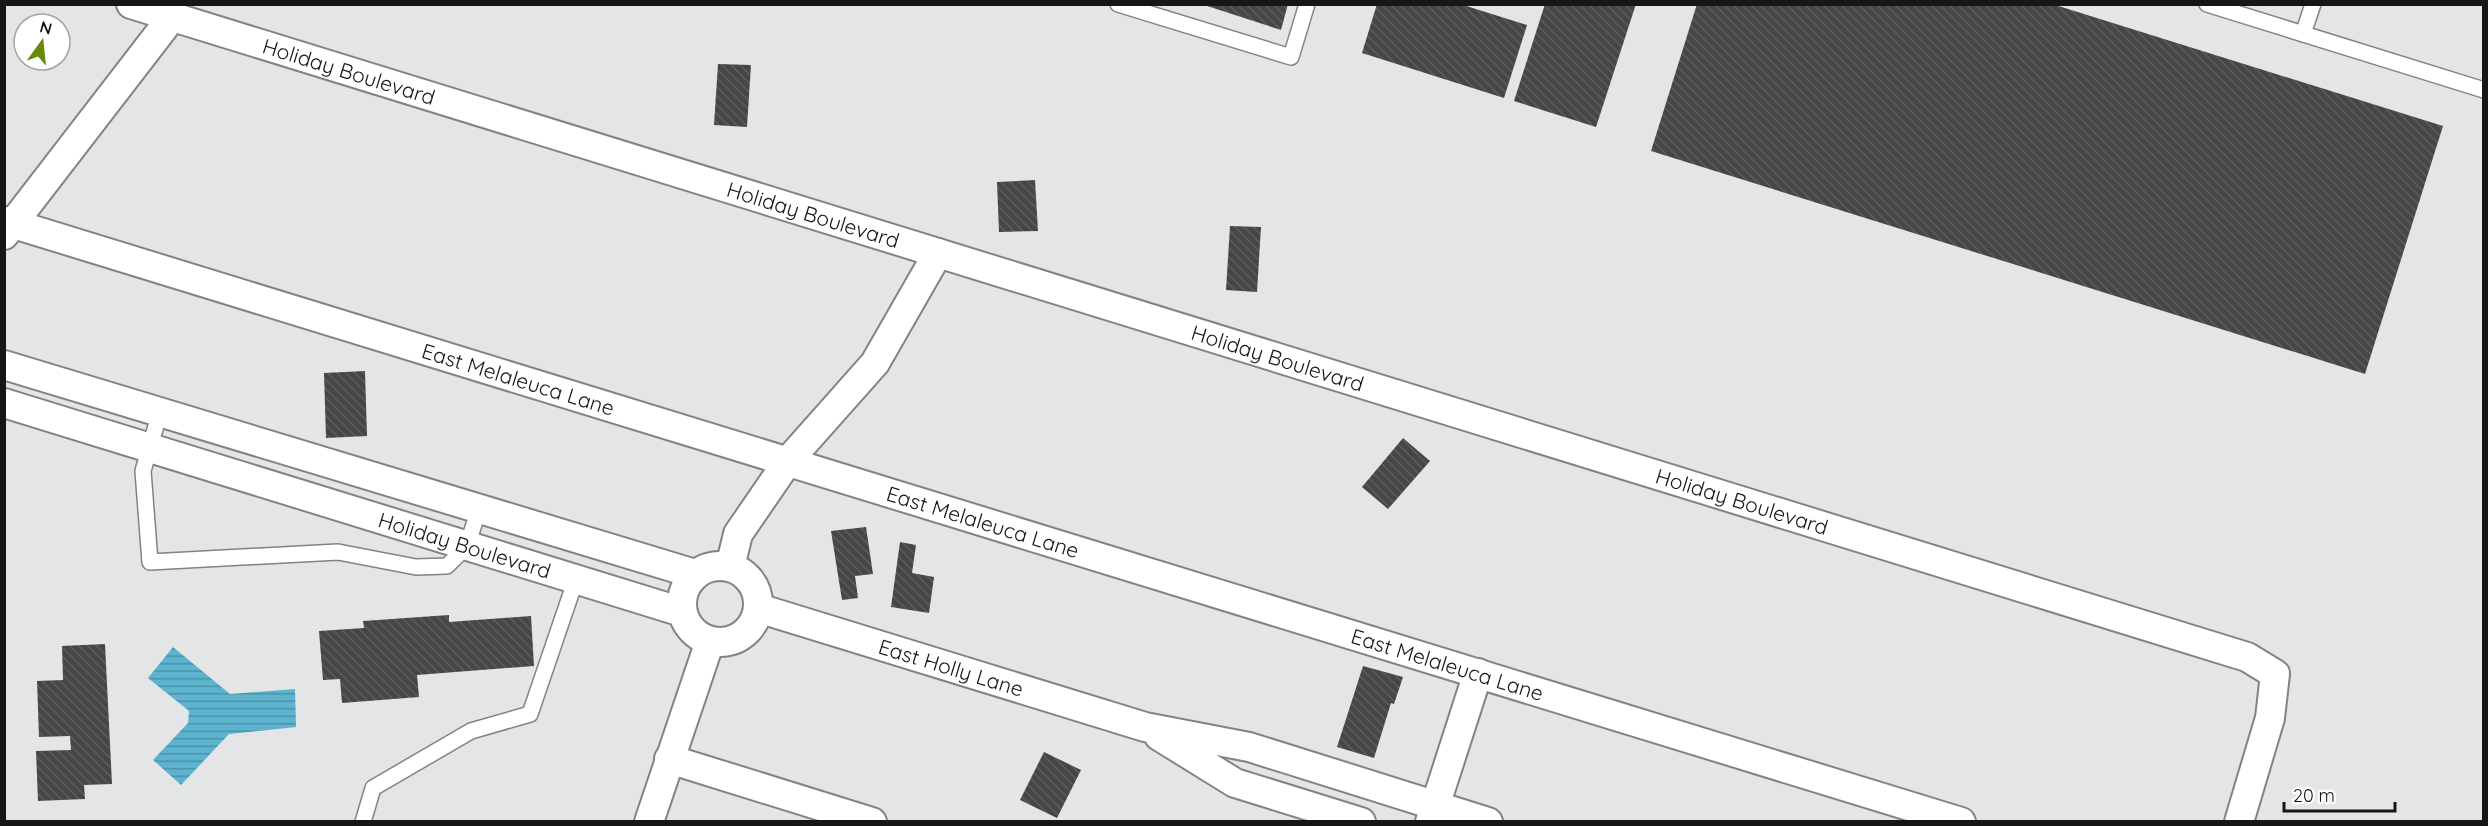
<svg xmlns="http://www.w3.org/2000/svg" width="2488" height="826" font-family="Quicksand,sans-serif">
<style>
.water{fill:url(#water-rules)}
.building{fill:url(#building-back-hatch)}
.lines{fill:none;stroke-linecap:round;stroke-linejoin:round}
.service-casing{stroke:#838385;stroke-width:18}
.minor-casing{stroke:#838385;stroke-width:32}
.service{stroke:#fff;stroke-width:15}
.minor{stroke:#fff;stroke-width:28}
.labels{text-anchor:middle;dominant-baseline:central;stroke-width:6;stroke-linejoin:round;paint-order:stroke}
.street-label{font-size:21px;fill:#161617;stroke:#fff}
</style>
<defs>
<pattern id="water-rules" width="6" height="5" patternUnits="userSpaceOnUse" patternTransform="scale(1.5)"><rect width="6" height="5" fill="#5db4cf"/><path d="M0 2.5h6" fill="none" stroke="#4c91a7"/></pattern>
<pattern id="building-back-hatch" width="6" height="6" patternUnits="userSpaceOnUse" patternTransform="scale(1.5)"><rect width="6" height="6" fill="#474645"/><path d="M-1 5l2 2M0 0l6 6M5-1l2 2" fill="none" stroke="#5e5d5c"/></pattern>
</defs>
<rect width="100%" height="100%" fill="#e4e5e6"/>
<path class="water" d="M173,647L230,694L295,689L296,727L229,734L181,785L153,760L188,723L189,711L148,678Z"/>
<g class="building">
<path d="M1201,4H1288L1281,30Z"/>
<path d="M1377,4H1460L1527,25L1504,98L1362,53Z"/>
<path d="M1545,4H1636L1596,127L1514,101Z"/>
<path d="M1697,4H2052L2443,126L2365,374L1651,151Z"/>
<path d="M718,64L751,65L747,127L714,125Z"/>
<path d="M1035,180L1038,231L999,232L997,182Z"/>
<path d="M1230,226L1261,227L1257,292L1226,290Z"/>
<path d="M365,371L367,436L326,438L324,373Z"/>
<path d="M1403,438L1430,461L1388,509L1362,487Z"/>
<path d="M866,527L873,574L855,576L858,598L842,600L831,531Z"/>
<path d="M900,542L916,545L912,573L934,577L929,613L891,607Z"/>
<path d="M449,615V622L531,616L534,666L417,675L419,697L342,703L340,679L323,680L319,631L364,628L363,621Z"/>
<path d="M105,644L112,784L84,785L85,799L38,801L36,751L71,750L70,736L39,737L37,681L63,680L62,646Z"/>
<path d="M1363,666L1403,677L1394,704L1391,703L1374,758L1337,747Z"/>
<path d="M1044,752L1081,770L1057,818L1020,800Z"/>
</g>
<g class="lines">
<g class="service-casing">
<g id="service">
<path d="M1118,4L1291,57L1307,4"/>
<path d="M2207,4L2484,90"/>
<path d="M2303,34L2313,4"/>
<path d="M160,412L143,471L150,562L338,552L416,567L447,566L467,546L479,509"/>
<path d="M363,822L373,788L471,731L530,714L576,579"/>
</g>
</g>
<g class="minor-casing">
<g id="minor">
<path id="s1" d="M131,4L2247,657L2275,674L2270,718L2239,822"/>
<path id="s2" d="M4,221L1961,822"/>
<path d="M4,235L172,17"/>
<path d="M4,365L695,574"/>
<path id="s3" d="M4,403L682,612"/>
<circle cx="720" cy="604" r="38"/>
<path d="M730,567L738,534L788,461L875,363L938,253"/>
<path id="s4" d="M758,608L1145,727L1249,747L1488,822"/>
<path d="M1159,736L1235,783L1361,822"/>
<path d="M669,759L872,822"/>
<path d="M649,822L710,641"/>
<path d="M1430,822L1478,673"/>
</g>
</g>
<use href="#service" class="service"/>
<use href="#minor" class="minor"/>
</g>
<g class="labels">
<g class="street-label">
<text stroke="none"><textPath href="#s1" startOffset="228">Holiday Boulevard</textPath></text>
<text stroke="none"><textPath href="#s1" startOffset="714">Holiday Boulevard</textPath></text>
<text stroke="none"><textPath href="#s1" startOffset="1200">Holiday Boulevard</textPath></text>
<text stroke="none"><textPath href="#s2" startOffset="538">East Melaleuca Lane</textPath></text>
<text stroke="none"><textPath href="#s1" startOffset="1686">Holiday Boulevard</textPath></text>
<text stroke="none"><textPath href="#s2" startOffset="1024">East Melaleuca Lane</textPath></text>
<text stroke="none"><textPath href="#s3" startOffset="482">Holiday Boulevard</textPath></text>
<text stroke="none"><textPath href="#s2" startOffset="1510">East Melaleuca Lane</textPath></text>
<text stroke="none"><textPath href="#s4" startOffset="202">East Holly Lane</textPath></text>
</g>
</g>
<rect width="2488" height="826" fill="none" stroke="#161617" stroke-width="12"/>
<g transform="translate(42 42) rotate(15)"><circle r="28" fill="#ffffff" stroke="#a2a2a2" stroke-width="1.5"/>
<path d="M0-4.5L10 22L0 15L-10 22Z" fill="#67890a"/>
<text y="-9" font-size="16" font-weight="bold" text-anchor="middle" fill="#161617">N</text>
</g>
<path d="M2284 802v9h111v-9" fill="none" stroke="#161617" stroke-width="3"/>
<text x="2293" y="802" font-size="18" fill="#161617" stroke="#ffffff" stroke-width="4.5" paint-order="stroke">20 m</text>
</svg>
